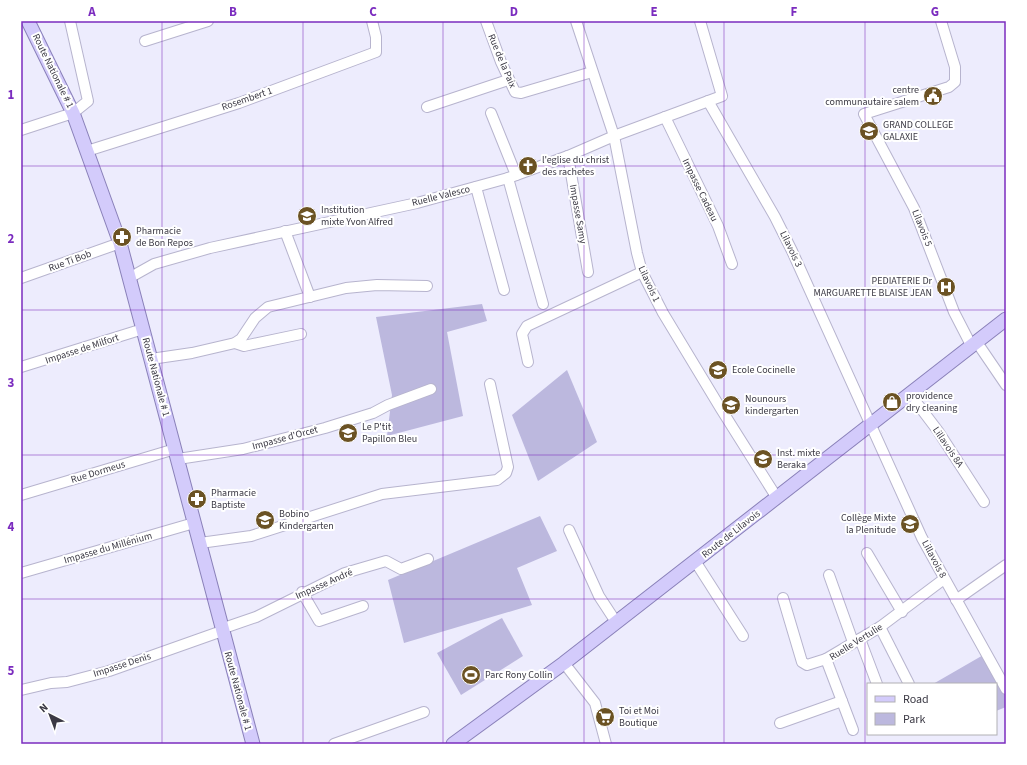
<svg xmlns="http://www.w3.org/2000/svg" width="1027" height="765" font-family="'Source Sans 3',sans-serif">
<style>
.green{fill:#bcb8de}
.lines{fill:none;stroke-linecap:round;stroke-linejoin:round}
.minor-casing{stroke:#b7b4ce;stroke-width:12}
.major-casing{stroke:#8a81b9;stroke-width:15}
.minor{stroke:#fff;stroke-width:10}
.major{stroke:#d3cbfb;stroke-width:13}
.grid{fill:none;stroke:#7b2cbf;stroke-width:1;stroke-opacity:0.55}
.labels{text-anchor:middle;dominant-baseline:central;stroke-width:4;stroke-linejoin:round;paint-order:stroke}
.street-label{font-size:10px;fill:#3b3944;stroke:#fff}
.poi-label{font-size:10px;fill:#3b3944;stroke:#fff;text-anchor:start}
.neatline{fill:none;stroke:#7b2cbf;stroke-width:1.5}
.grid-label{font-size:13px;text-anchor:middle;font-weight:bold;fill:#7b2cbf}
</style>
<rect width="100%" height="100%" fill="#edecfd"/>
<g class="green">
<path d="M482,304L487,321L447,332L463,416L387,436L392,395L376,317Z"/>
<path d="M567,370L597,442L538,481L512,415Z"/>
<path d="M540,516L557,551L517,568L532,605L404,643L388,580Z"/>
<path d="M502,618L523,656L461,695L437,653Z"/>
<path d="M985,654L1006,692V707L996,711V684H933Z"/>
</g>
<g class="lines">
<g class="minor-casing">
<g id="minor">
<path d="M486,21L501,62L515,92L521,93L592,72"/>
<path d="M576,21L614,136L637,253L642,272L663,313L721,409L777,498"/>
<path d="M941,21L955,67V82L949,87L864,114L914,208L954,312L971,345"/>
<path d="M145,41L208,21"/>
<path d="M708,101L775,217L792,251L922,538L1006,689"/>
<path d="M427,107L508,80"/>
<path d="M491,113L516,175"/>
<path d="M665,117L718,226L732,264"/>
<path d="M21,130L73,113L88,101L70,21"/>
<path d="M87,151L239,103L376,52V37L372,21"/>
<path d="M568,156L588,272"/>
<path d="M508,178L543,304"/>
<path d="M476,187L504,290"/>
<path d="M285,231L310,297"/>
<path d="M21,278L120,243"/>
<path d="M129,278L154,264L210,248L417,203L508,178L568,156L614,136L722,96L700,21"/>
<path d="M976,341L1006,385"/>
<path d="M235,343L244,346L301,334"/>
<path d="M151,359L192,353L235,343L241,339L255,318L268,307L346,288L377,285L427,286"/>
<path d="M528,362L522,334L527,326L642,272"/>
<path d="M21,367L143,329"/>
<path d="M910,394L938,431L984,502"/>
<path d="M178,459L243,449L325,428L373,413L388,405L431,389"/>
<path d="M21,495L175,449"/>
<path d="M569,530L599,596L616,622"/>
<path d="M200,543L251,536L382,494L497,480L506,473L508,467L490,384"/>
<path d="M867,553L902,612"/>
<path d="M695,561L743,636"/>
<path d="M21,573L194,523"/>
<path d="M829,575L853,642"/>
<path d="M302,592L319,621L363,606"/>
<path d="M783,598L802,662L807,665L826,659"/>
<path d="M956,600L1006,565"/>
<path d="M880,627L909,684"/>
<path d="M221,629L256,617L345,573L386,561L401,569L428,559"/>
<path d="M860,639L877,684"/>
<path d="M564,663L595,703L606,744"/>
<path d="M21,690L51,683L67,682L109,671L222,631"/>
<path d="M780,723L842,701"/>
<path d="M853,730L826,659L880,627L944,579"/>
<path d="M334,744L424,712"/>
</g>
</g>
<g class="major-casing">
<g id="major">
<path d="M28,21L73,113L120,243L253,744"/>
<path d="M453,744L564,663L1006,319"/>
</g>
</g>
<use href="#minor" class="minor"/>
<use href="#major" class="major"/>
</g>
<path class="grid" d="M162,21V744M303,21V744M443,21V744M584,21V744M724,21V744M865,21V744M21,166H1006M21,310H1006M21,455H1006M21,599H1006"/>
<defs>
<g id="civic-disc" transform="scale(1)"><circle r="9.5" fill="#6b5223" stroke="#fff"/><path d="M-.6-6.5H3V-4.5H.6V-3L4-1V1h2V6H-6V1h2V-1L-.6-3ZM-1.2 2.5V6h2.4V2.5Z" fill="#fff"/></g>
<g id="university-disc" transform="scale(1)"><circle r="9.5" fill="#6b5223" stroke="#fff"/><path d="M0-5L7-2L0 1L-7-2ZM-4 1L0 2.5L4 1V4Q0 6-4 4Z" fill="#fff"/></g>
<g id="church-disc" transform="scale(1)"><circle r="9.5" fill="#6b5223" stroke="#fff"/><path d="M-1.2-6h2.4v3.5h3.3v2.4h-3.3V6h-2.4V-.1h-3.3v-2.4h3.3Z" fill="#fff"/></g>
<g id="school-disc" transform="scale(1)"><circle r="9.5" fill="#6b5223" stroke="#fff"/><path d="M0-5L7-2L0 1L-7-2ZM-4 1L0 2.5L4 1V4Q0 6-4 4Z" fill="#fff"/></g>
<g id="pharmacy-disc" transform="scale(1)"><circle r="9.5" fill="#6b5223" stroke="#fff"/><path d="M-2-6h4v4h4v4h-4v4h-4v-4h-4v-4h4Z" fill="#fff"/></g>
<g id="hospital-disc" transform="scale(1)"><circle r="9.5" fill="#6b5223" stroke="#fff"/><path d="M-5-5h3v3.5h4V-5h3V5h-3V1.5h-4V5h-3Z" fill="#fff"/></g>
<g id="shop-disc" transform="scale(1)"><circle r="9.5" fill="#6b5223" stroke="#fff"/><path d="M-5-2.5h2.3a2.7 3.5 0 0 1 5.4 0H5L5.5 6h-11ZM-1.5-2.5h3a1.5 2.3 0 0 0-3 0Z" fill="#fff"/></g>
<g id="stadium-disc" transform="scale(1)"><circle r="9.5" fill="#6b5223" stroke="#fff"/><path d="M0-5a6.5 5 0 1 0 0 10a6.5 5 0 1 0 0-10ZM-3.5-1.8h7v3.6h-7Z" fill="#fff"/></g>
<g id="supermarket-disc" transform="scale(1)"><circle r="9.5" fill="#6b5223" stroke="#fff"/><path d="M-6-5.5h2.5l.6 2H6L4.5 2H-2.5L-4.4-4H-6ZM-1.5 3.2a1.3 1.3 0 1 0 .1 0ZM3 3.2a1.3 1.3 0 1 0 .1 0Z" fill="#fff"/></g>
</defs>
<g fill-rule="evenodd">
<use href="#civic-disc" x="933" y="96"/>
<use href="#university-disc" x="869" y="131"/>
<use href="#church-disc" x="528" y="166"/>
<use href="#school-disc" x="307" y="216"/>
<use href="#pharmacy-disc" x="122" y="237"/>
<use href="#hospital-disc" x="946" y="287"/>
<use href="#school-disc" x="718" y="370"/>
<use href="#shop-disc" x="892" y="402"/>
<use href="#school-disc" x="731" y="405"/>
<use href="#school-disc" x="348" y="433"/>
<use href="#school-disc" x="763" y="459"/>
<use href="#pharmacy-disc" x="197" y="499"/>
<use href="#school-disc" x="265" y="520"/>
<use href="#school-disc" x="910" y="524"/>
<use href="#stadium-disc" x="471" y="675"/>
<use href="#supermarket-disc" x="605" y="717"/>
</g>
<g class="labels">
<g class="street-label">
<text transform="translate(502 61) rotate(67)">Rue de la Paix</text>
<text transform="translate(53 71) rotate(64)">Route Nationale # 1</text>
<text transform="translate(247 99) rotate(-19)">Rosembert 1</text>
<text transform="translate(700 190) rotate(64)">Impasse Cadeau</text>
<text transform="translate(441 196) rotate(-14)">Ruelle Valesco</text>
<text transform="translate(578 214) rotate(80)">Impasse Samy</text>
<text transform="translate(922 228) rotate(68)">Lilavois 5</text>
<text transform="translate(791 249) rotate(64)">Lilavois 3</text>
<text transform="translate(70 261) rotate(-20)">Rue Ti Bob</text>
<text transform="translate(649 284) rotate(65)">Lilavois 1</text>
<text transform="translate(82 349) rotate(-18)">Impasse de Milfort</text>
<text transform="translate(156 377) rotate(75)">Route Nationale # 1</text>
<text transform="translate(285 438) rotate(-15)">Impasse d'Orcet</text>
<text transform="translate(948 447) rotate(56)">Lillavois 8A</text>
<text transform="translate(98 472) rotate(-17)">Rue Dormeus</text>
<text transform="translate(731 534) rotate(-38)">Route de Lilavois</text>
<text transform="translate(108 548) rotate(-16)">Impasse du Millénium</text>
<text transform="translate(934 559) rotate(62)">Lillavois 8</text>
<text transform="translate(324 584) rotate(-24)">Impasse André</text>
<text transform="translate(856 642) rotate(-32)">Ruelle Vertulie</text>
<text transform="translate(122 665) rotate(-18)">Impasse Denis</text>
<text transform="translate(238 691) rotate(75)">Route Nationale # 1</text>
</g>
<g class="poi-label">
<text x="919" y="90" text-anchor="end">centre<tspan x="919" dy="12">communautaire salem</tspan></text>
<text x="883" y="125">GRAND COLLEGE<tspan x="883" dy="12">GALAXIE</tspan></text>
<text x="542" y="160">l'eglise du christ<tspan x="542" dy="12">des rachetes</tspan></text>
<text x="321" y="210">Institution<tspan x="321" dy="12">mixte Yvon Alfred</tspan></text>
<text x="136" y="231">Pharmacie<tspan x="136" dy="12">de Bon Repos</tspan></text>
<text x="932" y="281" text-anchor="end">PEDIATERIE Dr<tspan x="932" dy="12">MARGUARETTE BLAISE JEAN</tspan></text>
<text x="732" y="370">Ecole Cocinelle</text>
<text x="906" y="396">providence<tspan x="906" dy="12">dry cleaning</tspan></text>
<text x="745" y="399">Nounours<tspan x="745" dy="12">kindergarten</tspan></text>
<text x="362" y="427">Le P'tit<tspan x="362" dy="12">Papillon Bleu</tspan></text>
<text x="777" y="453">Inst. mixte<tspan x="777" dy="12">Beraka</tspan></text>
<text x="211" y="493">Pharmacie<tspan x="211" dy="12">Baptiste</tspan></text>
<text x="279" y="514">Bobino<tspan x="279" dy="12">Kindergarten</tspan></text>
<text x="896" y="518" text-anchor="end">Collège Mixte<tspan x="896" dy="12">la Plenitude</tspan></text>
<text x="485" y="675">Parc Rony Collin</text>
<text x="619" y="711">Toi et Moi<tspan x="619" dy="12">Boutique</tspan></text>
</g>
</g>
<rect width="1027" height="765" fill="none" stroke="#ffffff" stroke-width="44"/>
<rect x="867" y="683" width="130" height="52" fill="#ffffff" stroke="#b1b0b4"/>
<rect x="875" y="696" width="20" height="6" fill="#d3cbfb" stroke="#b1b0b4"/>
<text x="903" y="703" font-size="12" fill="#3b3944">Road</text>
<rect x="875" y="713" width="20" height="12" fill="#bcb8de" stroke="#b1b0b4"/>
<text x="903" y="723" font-size="12" fill="#3b3944">Park</text>
<g transform="translate(50 715) rotate(318)" stroke="#ffffff" stroke-width="3" paint-order="stroke">
<path d="M0-3L7 15L0 10L-7 15Z" fill="#3b3944"/>
<text y="-6" font-size="11" font-weight="bold" text-anchor="middle" fill="#3b3944">N</text>
</g>
<rect x="22" y="22" width="983" height="721" class="neatline"/>
<g class="grid-label">
<text x="92" y="16">A</text>
<text x="233" y="16">B</text>
<text x="373" y="16">C</text>
<text x="514" y="16">D</text>
<text x="654" y="16">E</text>
<text x="794" y="16">F</text>
<text x="935" y="16">G</text>
<text x="11" y="99">1</text>
<text x="11" y="243">2</text>
<text x="11" y="387">3</text>
<text x="11" y="531">4</text>
<text x="11" y="675">5</text>
</g>
</svg>
